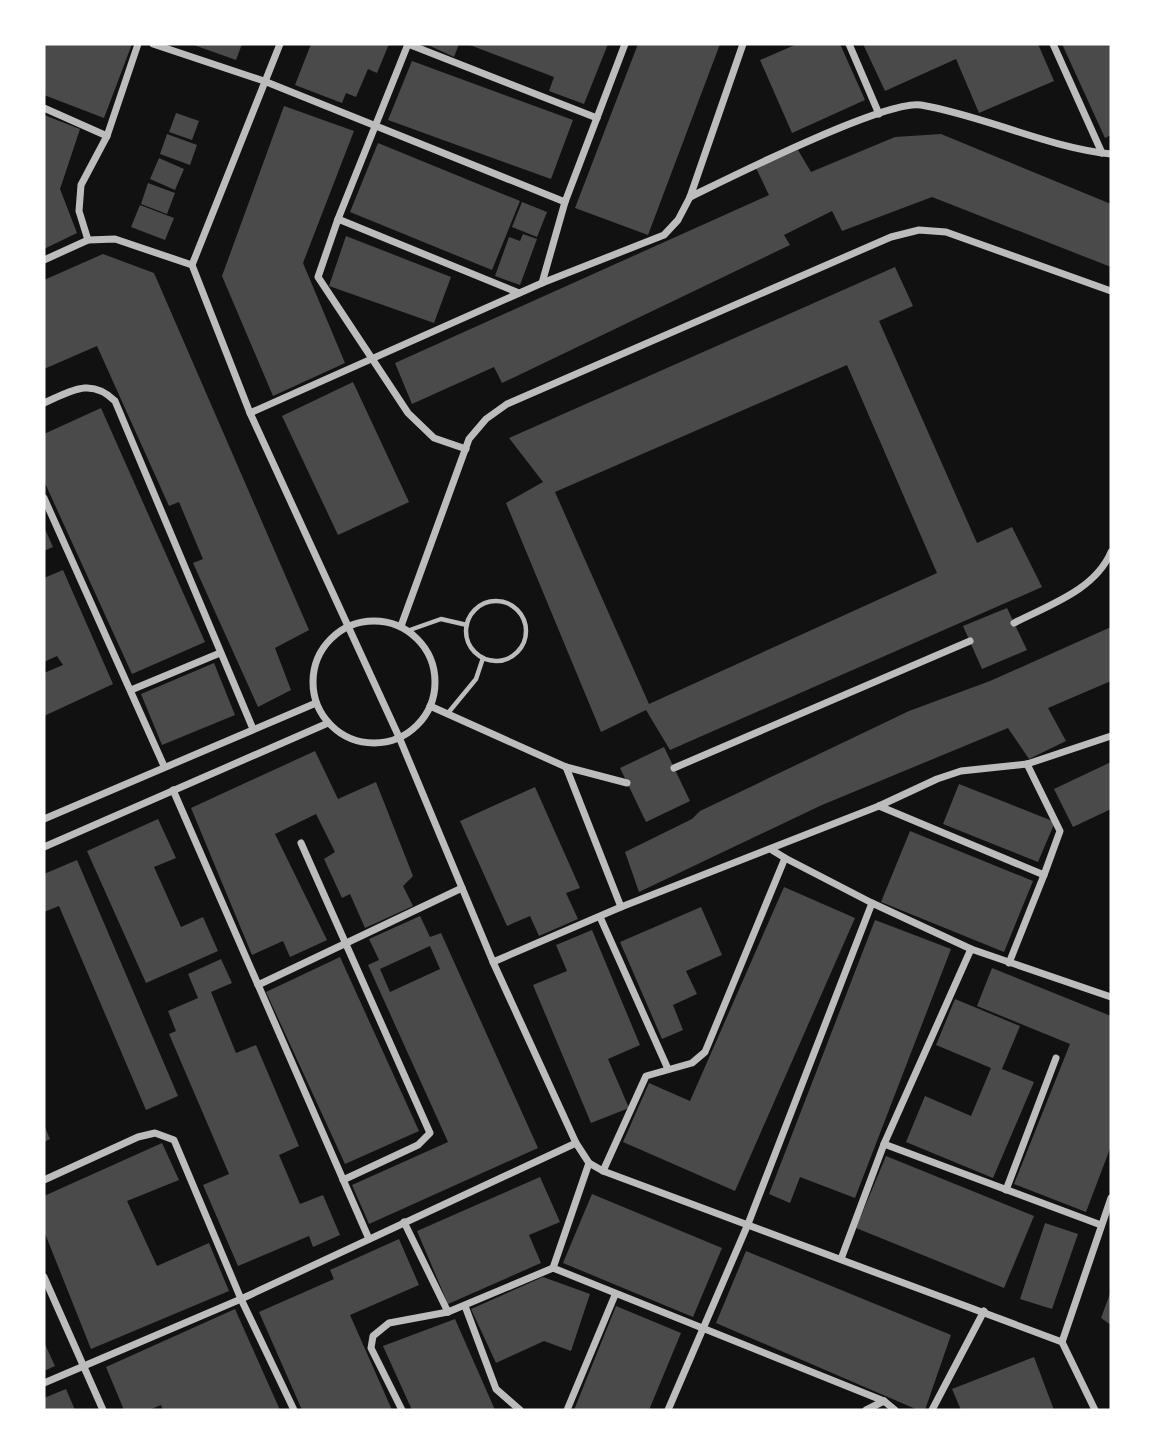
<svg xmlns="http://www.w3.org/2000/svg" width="1155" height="1454" font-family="Mulish,sans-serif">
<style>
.building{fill:#4a4a4a;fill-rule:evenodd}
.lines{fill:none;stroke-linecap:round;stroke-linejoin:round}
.service{stroke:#bcbcbc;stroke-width:4.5}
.minor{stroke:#bcbcbc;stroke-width:7}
</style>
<rect width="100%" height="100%" fill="#111"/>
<g class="building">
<path d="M44,44H132L104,118L44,95Z"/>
<path d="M191,44H242L236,60Z"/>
<path d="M311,44H389L377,73L368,69L356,97L346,93L342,103L295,85Z"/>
<path d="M426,44H459L454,57Z"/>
<path d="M467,44H608L584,104L549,91L554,77Z"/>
<path d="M638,44H720L648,235L575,208Z"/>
<path d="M797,44H840L865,100L792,133L760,60Z"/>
<path d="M863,44H1038L1054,81L979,113L956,59L885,91Z"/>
<path d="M1062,44H1111V135L1105,138Z"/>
<path d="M412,61L573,120L551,179L388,120Z"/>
<path d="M284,106L354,131L303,263L345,363L273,396L222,276Z"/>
<path d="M176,113L199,121L192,140L169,132Z"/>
<path d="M44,115L80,129L60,189L77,233L44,249Z"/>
<path d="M167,134L197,145L190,165L160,154Z"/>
<path d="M941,134L1111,204V267L932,197L842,231L832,211L784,235L790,245L502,383L494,367L412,404L395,363L769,195L756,168L798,150L811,172L895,137Z"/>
<path d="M378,143L520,201L492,270L350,212Z"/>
<path d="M159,158L184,169L175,190L150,179Z"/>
<path d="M148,183L175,193L167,214L141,204Z"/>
<path d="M522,202L547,212L537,237L512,227Z"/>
<path d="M140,205L174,218L165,240L131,227Z"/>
<path d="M523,234L537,239L520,285L495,276L509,237L520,241Z"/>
<path d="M346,236L451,277L434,323L329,286Z"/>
<path d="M103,254L154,273L309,630L275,648L291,690L258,707L193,563L203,559L179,502L169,506L97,346L44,369V280Z"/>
<path d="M895,267L913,306L879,321L977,543L1012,527L1042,587L670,750L646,710L601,732L506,503L543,482L509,438ZM847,365L937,573L649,704L555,492Z"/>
<path d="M353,382L409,502L338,535L282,416Z"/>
<path d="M101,408L205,642L132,674L44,481V434Z"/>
<path d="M44,527L53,547L44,551Z"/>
<path d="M63,570L113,684L44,716V673L63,665L57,656L44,662V578Z"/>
<path d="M1007,608L1027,650L982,669L963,626Z"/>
<path d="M1111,627V681L1048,708L1066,741L1029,759L1008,728L822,805L639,892L625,852L692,819L700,811L909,711L990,681Z"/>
<path d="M214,663L235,715L162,745L141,694Z"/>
<path d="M664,747L690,801L646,822L620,768Z"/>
<path d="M315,751L338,799L376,782L413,876L403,886L413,906L365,928L350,894L342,898L324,859L335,852L316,814L275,834L327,940L290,957L283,941L252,955L191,808Z"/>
<path d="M1111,762V809L1073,827L1054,789Z"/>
<path d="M959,784L1055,822L1038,862L943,824Z"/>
<path d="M535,787L580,888L566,893L578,919L539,936L530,916L507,926L460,821Z"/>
<path d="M158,819L176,858L154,867L181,927L203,917L218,951L146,983L87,851Z"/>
<path d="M910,831L1033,881L1004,952L881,902Z"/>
<path d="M77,860L178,1096L146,1110L59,906L44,912V874Z"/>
<path d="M784,887L855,918L735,1191L623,1142L649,1083L690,1101Z"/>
<path d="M701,907L722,955L686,971L697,994L673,1005L683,1030L662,1039L620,942Z"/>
<path d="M420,916L430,937L441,933L538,1148L369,1224L352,1185L448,1142L368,965L379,960L369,939ZM430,946L440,969L390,992L380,969Z"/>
<path d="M875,920L951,949L855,1198L800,1177L790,1203L769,1194Z"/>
<path d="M592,930L640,1045L608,1059L629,1108L591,1123L533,985L567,971L556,945Z"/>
<path d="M340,957L419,1131L345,1164L266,992Z"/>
<path d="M221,959L232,983L211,992L236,1053L256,1045L299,1146L279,1155L300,1204L323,1195L340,1235L313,1247L309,1236L238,1266L203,1185L229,1174L169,1034L176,1031L168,1011L198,998L188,974Z"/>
<path d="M992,968L1111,1016V1146L1086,1212L1014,1184L1070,1044L977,1006Z"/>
<path d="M955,999L1020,1026L1002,1069L1034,1082L993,1178L906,1142L925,1096L971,1116L991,1068L936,1045Z"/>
<path d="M44,1125L50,1139L44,1142Z"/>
<path d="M162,1143L179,1180L127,1201L157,1266L209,1243L229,1291L91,1349L44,1231V1196Z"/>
<path d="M886,1156L1034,1216L1004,1288L856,1228Z"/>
<path d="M540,1177L560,1222L529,1235L541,1263L448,1304L417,1231Z"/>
<path d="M592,1194L722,1248L693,1317L563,1263Z"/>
<path d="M1045,1223L1078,1234L1052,1309L1020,1299Z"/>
<path d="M399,1239L419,1285L350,1315L392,1410H302L259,1312L334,1279L330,1270Z"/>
<path d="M746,1251L951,1335L925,1410H918L716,1323Z"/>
<path d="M543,1277L590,1294L571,1351L544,1341L496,1363L471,1309Z"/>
<path d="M1111,1291V1325L1101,1318Z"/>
<path d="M616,1306L681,1333L649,1410H574Z"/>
<path d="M235,1309L280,1410H163L161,1405L149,1410H124L106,1367Z"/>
<path d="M455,1319L495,1410H412L383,1346Z"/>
<path d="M44,1342L55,1366L44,1371Z"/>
<path d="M1034,1357L1054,1410H961L952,1389Z"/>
<path d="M66,1389L75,1410H44V1398Z"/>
</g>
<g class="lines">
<g class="service">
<circle cx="496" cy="631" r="30"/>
<path d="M407,631L441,619L467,625"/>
<path d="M448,713L476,679L483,658"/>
</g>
<g class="minor">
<path d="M153,44L264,81L565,202"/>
<path d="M280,44L192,265L250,413L399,737L493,962L576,1143L589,1163L603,1171L1062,1342L1095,1410"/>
<path d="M408,44L338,219L318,277L408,413L434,438L466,449"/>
<path d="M408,44L597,118"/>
<path d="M849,44L879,114"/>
<path d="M1053,44L1102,153"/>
<path d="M44,108L107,136"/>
<path d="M690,197C729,178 886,99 921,105C985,116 1046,147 1111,154"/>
<path d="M338,219L519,293"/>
<path d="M88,240L79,211L81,185L107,136L138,44"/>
<path d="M44,260L88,240L115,239L192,265"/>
<path d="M542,283L565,202L625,44"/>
<path d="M44,403C71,391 91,377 115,401L253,729"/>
<path d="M250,413L542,283L664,235L678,220L690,197L743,44"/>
<path d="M44,498L164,766"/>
<circle cx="374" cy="682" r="61"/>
<path d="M1014,623C1049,605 1095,590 1111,552"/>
<path d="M401,626L469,439L486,419L507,404L891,237L919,230L946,232L1111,291"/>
<path d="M131,690L220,653"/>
<path d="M430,706L566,767L627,783"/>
<path d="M1027,764L1060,831L1044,875"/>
<path d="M566,767L621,907"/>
<path d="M674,768L970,641"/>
<path d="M173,790L369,1239"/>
<path d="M879,806L1044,875L1009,963"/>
<path d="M44,819L316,703"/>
<path d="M301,843L430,1133L418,1145L343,1180"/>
<path d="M44,847L328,723"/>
<path d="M785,858L872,903L971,949L1111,997"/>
<path d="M600,917L668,1069"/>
<path d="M493,962L621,907L879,806L937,779L961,771L1027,764L1111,736"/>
<path d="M258,985L462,888"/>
<path d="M884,1144L1101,1225"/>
<path d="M589,1163L553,1268L884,1401L895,1410"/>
<path d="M603,1171L646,1076L692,1063L705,1052L785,858L772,850"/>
<path d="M44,1180L138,1137L155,1133L174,1140L241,1299L294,1410"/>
<path d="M1006,1190L1056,1058"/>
<path d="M404,1222L448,1312"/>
<path d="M841,1259L884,1144L971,949"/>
<path d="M44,1277L103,1410"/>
<path d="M465,1306L496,1389L520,1410"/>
<path d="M1062,1342L1111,1198"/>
<path d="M44,1383L241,1299L576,1143"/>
<path d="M402,1410L371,1348L373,1336L389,1323L448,1312L553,1268"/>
<path d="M567,1410L615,1295"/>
<path d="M668,1410L748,1224L872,903"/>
<path d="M866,1410L884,1401"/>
<path d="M932,1410L984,1311"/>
</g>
</g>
<rect width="1155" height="1454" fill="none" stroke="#ffffff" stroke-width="91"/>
</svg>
